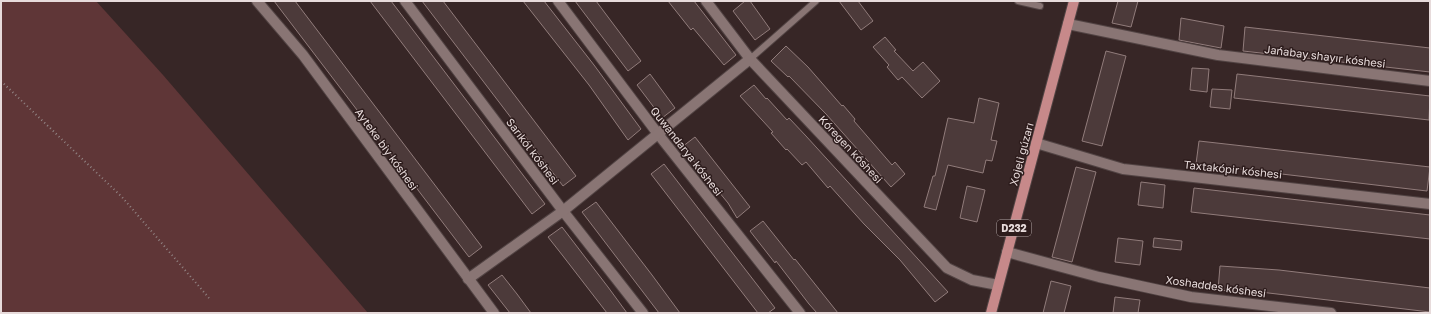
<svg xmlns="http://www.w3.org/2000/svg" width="1431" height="314" font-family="'Golos Text',sans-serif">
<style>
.green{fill:#5f3637}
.building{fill:#4c3a3a;stroke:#917c7b}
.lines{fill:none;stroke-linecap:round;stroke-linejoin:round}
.lane-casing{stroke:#524444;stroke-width:8}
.street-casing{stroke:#524444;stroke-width:12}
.primary-casing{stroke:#524444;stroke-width:12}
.path{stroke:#928484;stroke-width:2;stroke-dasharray:1 3;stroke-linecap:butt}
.lane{stroke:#897574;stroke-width:6}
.street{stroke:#897574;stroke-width:10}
.primary{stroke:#c7898a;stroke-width:10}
.labels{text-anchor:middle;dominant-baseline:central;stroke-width:3;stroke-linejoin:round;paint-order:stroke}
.shield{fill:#2d1c1c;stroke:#afa2a2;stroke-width:1}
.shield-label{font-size:10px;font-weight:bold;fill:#e7dbdb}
.street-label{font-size:11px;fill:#e7dbdb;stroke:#2d1c1c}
</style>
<rect width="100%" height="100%" fill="#372626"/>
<path class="green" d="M1,1H96L163,75L368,313H1Z"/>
<g class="building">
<path d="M274,1H295L482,247L469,257Z"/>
<path d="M370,1H391L545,204L532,214Z"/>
<path d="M422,1H443L576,176L563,186Z"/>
<path d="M523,1H544L594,65L641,129L628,140L589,85Z"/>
<path d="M575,1H596L641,61L628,71Z"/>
<path d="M668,1H694L736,55L724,65L693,28L691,30Z"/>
<path d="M745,1H750L770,29L755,40L733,11Z"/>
<path d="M839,1H858L873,21L861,30Z"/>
<path d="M1118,1H1138L1131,27L1112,23Z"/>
<path d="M1181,18L1224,26L1221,48L1179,40Z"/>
<path d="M1245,27L1430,48V72L1243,51Z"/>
<path d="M885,37L896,50L894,51L913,71L923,62L940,81L922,98L902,77L898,80L887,67L889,65L873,47Z"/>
<path d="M786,46L808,67L842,106L843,105L855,119L854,121L892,165L895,162L905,174L891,187L826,114L789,76L788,77L771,61Z"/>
<path d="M1106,51L1126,56L1102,146L1082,141Z"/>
<path d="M1192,68L1209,69L1207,92L1190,90Z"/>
<path d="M650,74L675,108L662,118L637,85Z"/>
<path d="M1237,74L1430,96L1429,120L1234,98Z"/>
<path d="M754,85L766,99L767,98L787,120L789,118L806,136L948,292L935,302L900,260L864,224L830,186L828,188L806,162L802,165L787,149L786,150L771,133L773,132L740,96Z"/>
<path d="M1212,89L1232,90L1230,109L1210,107Z"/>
<path d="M979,98L999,103L991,140L997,141L992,161L986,160L983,173L948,165L936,210L924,207L933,176H935L948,118L974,123Z"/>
<path d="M695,137L750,207L737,218L728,203L682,147Z"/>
<path d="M1199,141L1430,167L1427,191L1196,164Z"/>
<path d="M664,164L775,308L768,313H758L651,174Z"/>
<path d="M1076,167L1096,172L1072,262L1052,257Z"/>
<path d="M1141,182L1165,185L1163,208L1138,205Z"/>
<path d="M967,186L985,190L977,222L960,218Z"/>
<path d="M1194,188L1430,215V239L1191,212Z"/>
<path d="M596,202L652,275L680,313H659L643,292L582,212Z"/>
<path d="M763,221L794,260L795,259L838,313H817L809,304L776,261L775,263L750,231Z"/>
<path d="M562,227L608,287L627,313H607L563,256L548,237Z"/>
<path d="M1118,238L1143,241L1140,265L1115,262Z"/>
<path d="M1154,238L1182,241L1181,250L1153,247Z"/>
<path d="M1220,266L1279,270L1430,288V312L1243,290L1242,292L1218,290Z"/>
<path d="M502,275L517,294L531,313H510L488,285Z"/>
<path d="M1051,281L1071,286L1064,313H1043Z"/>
<path d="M1115,297L1140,300L1138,313H1113Z"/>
</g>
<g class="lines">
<g class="lane-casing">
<g id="lane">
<path d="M1018,1L1040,6"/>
<path d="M750,59L816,1"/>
</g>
</g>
<g class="street-casing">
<g id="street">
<path d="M257,1L303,55L494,313"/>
<path d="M405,1L563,211L643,313"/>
<path d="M558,1L658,134L800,313"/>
<path d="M706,1L750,59L947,268L972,280L998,285"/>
<path d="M1068,24L1218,55L1430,81"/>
<path d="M1036,143L1123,169L1430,204"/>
<path d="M1007,252L1099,277L1191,297L1331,313"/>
<path d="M468,279L563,211L750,59"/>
</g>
</g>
<g class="primary-casing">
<path id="primary" d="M991,313L1074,1"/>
</g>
<path class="path" d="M1,81L122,197L209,298"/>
<use href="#lane" class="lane"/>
<use href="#street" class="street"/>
<use href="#primary" class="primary"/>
</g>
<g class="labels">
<rect class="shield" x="997" y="220" width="34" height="16" rx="3"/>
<g class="shield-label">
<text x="1014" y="228">D232</text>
</g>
<g class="street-label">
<text transform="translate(1325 56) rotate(7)">Jańabay shayır kóshesi</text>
<text transform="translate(387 149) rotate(54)">Ayteke biy kóshesi</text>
<text transform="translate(851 149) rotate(47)">Kóregen kóshesi</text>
<text transform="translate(533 151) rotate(53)">Sarıkól kóshesi</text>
<text transform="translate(687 151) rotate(52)">Quwandarya kóshesi</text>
<text transform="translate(1021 154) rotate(-75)">Xojeli gúzarı</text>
<text transform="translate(1233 169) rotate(6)">Taxtakópir kóshesi</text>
<text transform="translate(1216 286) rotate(8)">Xoshaddes kóshesi</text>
</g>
</g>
<rect width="1431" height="314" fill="none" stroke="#e7dbdb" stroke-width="4"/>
</svg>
